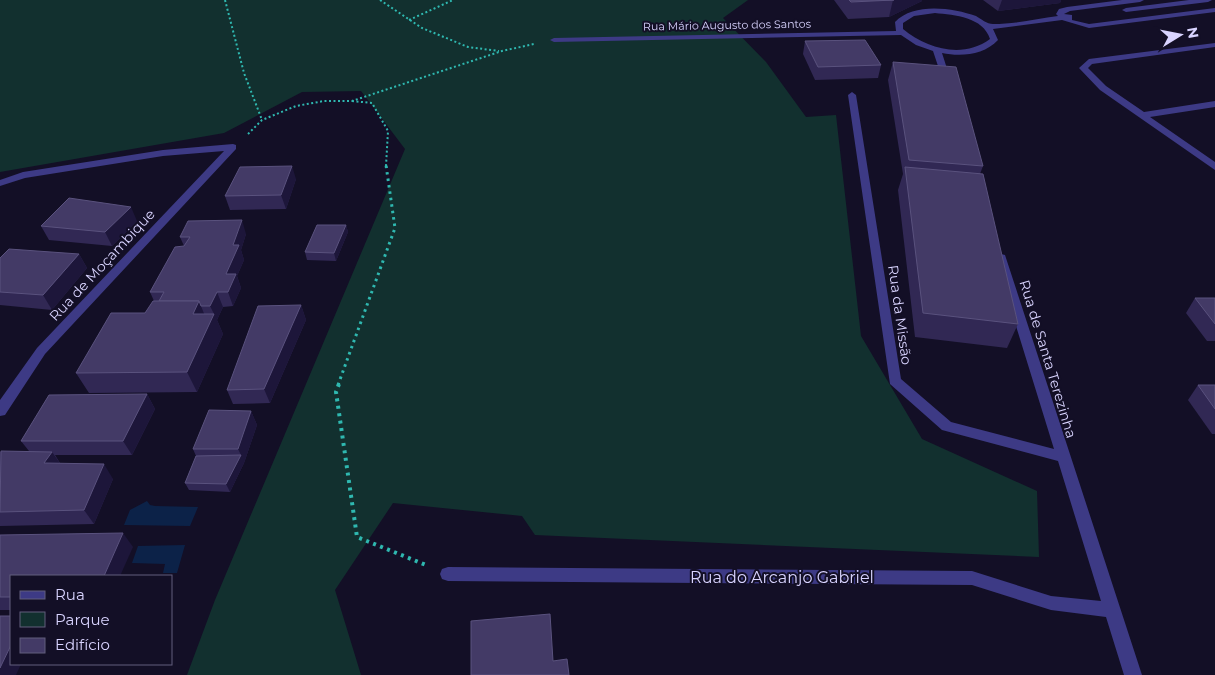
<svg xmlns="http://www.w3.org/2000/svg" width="1215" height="675" font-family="Montserrat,sans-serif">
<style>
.green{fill:#12302f}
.water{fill:#0c2248}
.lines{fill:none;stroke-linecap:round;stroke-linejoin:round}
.path-far2{stroke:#2fb8b0;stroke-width:2;stroke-dasharray:2 2.5;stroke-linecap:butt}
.path-far1{stroke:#2fb8b0;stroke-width:3;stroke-dasharray:2.5 4;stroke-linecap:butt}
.path{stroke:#2fb8b0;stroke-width:4;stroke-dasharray:3 4.5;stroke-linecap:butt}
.minor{fill:#3d3a85;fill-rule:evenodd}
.wall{fill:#312854}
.shaded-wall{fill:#1d163a}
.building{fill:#433a66;stroke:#5a527e}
.labels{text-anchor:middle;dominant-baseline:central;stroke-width:4;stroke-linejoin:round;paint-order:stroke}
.far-street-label{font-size:11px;fill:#d9d4ff;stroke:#130f26}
.street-label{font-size:14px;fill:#d9d4ff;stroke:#130f26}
.near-street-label{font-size:16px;fill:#d9d4ff;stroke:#130f26}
</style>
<rect width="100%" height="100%" fill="#130f26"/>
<path class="green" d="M0,0H748L723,18L766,62L806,117L836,115L861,336L922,439L1037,491L1039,557L535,535L522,516L393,503L335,590L361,675H187L215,600L405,149L361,91L302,92L224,133L0,172Z"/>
<g class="water">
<path d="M147,501L150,505L155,506L198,507L190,526L124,525L130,510Z"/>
<path d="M185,545L177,573H163L165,564L132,563L138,546Z"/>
</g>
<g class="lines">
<g class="path-far2">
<path d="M225,0L244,73L262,120"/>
<path d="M380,0L422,28L468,47L499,51"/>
<path d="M409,20L453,0"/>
<path d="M352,101L372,103L388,131L386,166"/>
<path d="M248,134L262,120L296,106L324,101H352L502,51L534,44"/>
</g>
<path class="path-far1" d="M338,385L395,228L386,165"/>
<path class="path" d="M339,384L336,392L357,537L426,565"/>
<g class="minor">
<path d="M1122,0H1144L1140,2L1070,11L1064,14L1072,15V20L1089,24L1215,8V12L1089,28L1062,20L993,29L998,40C984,55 961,57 942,53L951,81L947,84L943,81L933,51L916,45L901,35L554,42L550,40L554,38L896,31L895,22C914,2 953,8 976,16C981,19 987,24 993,24C1014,24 1036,19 1058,16L1056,14L1059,9L1067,7ZM935,13C955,15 983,17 990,39C963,59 927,49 903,29V23L914,16Z"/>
<path d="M1189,0H1212L1208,2L1126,12L1122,10L1126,8Z"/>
<path d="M1215,43V47L1092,64L1088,68L1106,86L1144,112L1215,101V107L1150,117L1215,162V170L1100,90L1079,68L1089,59Z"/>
<path d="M852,92L856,95L901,379L951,422L1054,449L995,258L1001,254L1005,255L1142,675H1124L1106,617L1051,610L972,585L448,581L442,579L440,574L442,569L448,567L972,571L1051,596L1101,601L1058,461L942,430L890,384L848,95Z"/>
<path d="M233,144L236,145V149L45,354L5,415L0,416V400L37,348L224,151L163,156L25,178L0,186V180L23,172L163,150Z"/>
</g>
</g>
<g class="wall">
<path d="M834,0H922V1L889,17L848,19Z"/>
<path d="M983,0H1061L1060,3L998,11Z"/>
<path d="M805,41L881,65L878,78L815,80L803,54Z"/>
<path d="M893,62L983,166L980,174L1018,324L1007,348L915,337L898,190L903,174L888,80Z"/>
<path d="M296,179L286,209L230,210L225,196Z"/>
<path d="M137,221L112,246L49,240L41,226Z"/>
<path d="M346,225L348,232L336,261L307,260L305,252Z"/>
<path d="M246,234L241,250L244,260L237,276L241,288L233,306L223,307L217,320L223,334L197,392L89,393L76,373L145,313L154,301L150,292L184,246L180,237Z"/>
<path d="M79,254L87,268L52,310L0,305V258Z"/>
<path d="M1195,298H1215V341H1207L1186,313Z"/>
<path d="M301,305L306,320L270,403L233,404L227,390Z"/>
<path d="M1198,385H1215V434H1212L1188,400Z"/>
<path d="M147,394L155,409L132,455H55L60,463L113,479L94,524L0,526V452L29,451L21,441Z"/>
<path d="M251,411L257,425L244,463L230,492L189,490L185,483L196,456L193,449Z"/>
<path d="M0,535L133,547L11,576V610H0Z"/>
</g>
<g class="shaded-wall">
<path d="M893,0H922V1L889,17Z"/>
<path d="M1002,0H1061L1060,3L998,11Z"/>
<path d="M292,166L296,179L286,209L281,195Z"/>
<path d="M131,207L137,221L112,246L105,232Z"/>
<path d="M242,220L246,234L241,250L244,260L237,276L241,288L233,306L228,292L226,274L233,245Z"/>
<path d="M346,225L348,232L336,261L334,253Z"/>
<path d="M79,254L87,268L52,310L43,295Z"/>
<path d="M217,292L223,307L217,320L223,334L197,392L187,372L214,314L210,306Z"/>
<path d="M199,301L207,321L193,314Z"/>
<path d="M301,305L306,320L270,403L264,389Z"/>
<path d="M147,394L155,409L132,455L123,441Z"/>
<path d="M251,411L257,425L244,463L230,492L226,484L241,455L238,449Z"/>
<path d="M52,452L62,466L44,463Z"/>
<path d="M104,464L113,479L94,524L84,510Z"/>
<path d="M123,533L133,547L120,576H104Z"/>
<path d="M11,645V664H21L16,675H0V668Z"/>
</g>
<g class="building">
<path d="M849,0H894L851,2Z"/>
<path d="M865,40L881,65L818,67L805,41Z"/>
<path d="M893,62L956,67L983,166L909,160Z"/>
<path d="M292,166L281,195L225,196L240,167Z"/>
<path d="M905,167L983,174L1018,324L923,313Z"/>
<path d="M69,198L131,207L105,232L41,226Z"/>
<path d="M242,220L233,245H239L226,274H236L228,292H217L210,306H201L199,301H159L164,292H150L175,247L184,246L190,237H180L188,221Z"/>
<path d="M317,225H346L334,253L305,252Z"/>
<path d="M9,249L79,254L43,295L0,292V258Z"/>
<path d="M1195,298H1215V324Z"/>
<path d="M153,301H199L193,314H214L187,372L76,373L111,313H145Z"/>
<path d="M301,305L264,389L227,390L258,306Z"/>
<path d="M1198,385H1215V409Z"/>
<path d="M147,394L123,441H21L49,395Z"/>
<path d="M209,410L251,411L238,449H193Z"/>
<path d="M1,451L52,452L44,463L104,464L84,510L0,512Z"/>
<path d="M241,455L226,484L185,483L196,456Z"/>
<path d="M123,533L104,576H11V597H0V535Z"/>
<path d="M550,614L553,661L567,659L569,675H471V621Z"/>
<path d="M0,616H11V645L0,668Z"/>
</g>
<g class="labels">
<g class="far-street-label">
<text transform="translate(727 25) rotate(-1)">Rua Mário Augusto dos Santos</text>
</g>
<g class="street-label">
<text transform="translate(102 265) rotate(-47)">Rua de Moçambique</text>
<text transform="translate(900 315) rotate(82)">Rua da Missão</text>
<text transform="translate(1048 359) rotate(73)">Rua de Santa Terezinha</text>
</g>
<g class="near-street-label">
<text x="782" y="577">Rua do Arcanjo Gabriel</text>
</g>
</g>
<rect x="10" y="575" width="162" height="90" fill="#130f26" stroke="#625e7d"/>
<rect x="20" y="591" width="25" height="8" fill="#3d3a85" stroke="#625e7d"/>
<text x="55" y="600" font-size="15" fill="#d9d4ff">Rua</text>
<rect x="20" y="612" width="25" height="15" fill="#12302f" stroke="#625e7d"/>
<text x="55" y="625" font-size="15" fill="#d9d4ff">Parque</text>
<rect x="20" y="638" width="25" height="15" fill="#433a66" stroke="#625e7d"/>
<text x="55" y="650" font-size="15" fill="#d9d4ff">Edifício</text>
<g transform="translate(1180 35) rotate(80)" stroke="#130f26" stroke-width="4" paint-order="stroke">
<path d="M0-4L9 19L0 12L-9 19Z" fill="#d9d4ff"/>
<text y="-8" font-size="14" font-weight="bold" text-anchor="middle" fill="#d9d4ff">N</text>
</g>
</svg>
